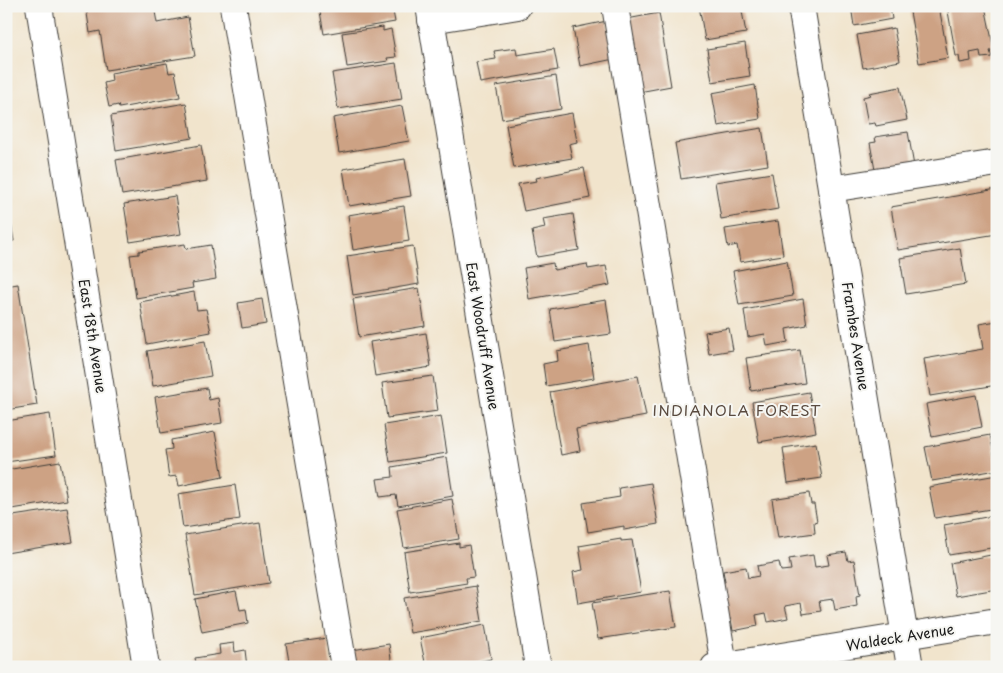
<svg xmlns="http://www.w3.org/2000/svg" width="1003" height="673" font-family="'Playpen Sans',sans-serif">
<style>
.building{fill:#cda284}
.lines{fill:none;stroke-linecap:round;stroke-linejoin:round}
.minor-casing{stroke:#3c3a36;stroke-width:28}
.minor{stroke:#fff;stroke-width:26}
.labels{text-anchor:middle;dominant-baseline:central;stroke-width:4;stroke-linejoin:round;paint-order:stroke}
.street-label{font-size:14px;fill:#1c1c1c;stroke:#f6f6f2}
.neighbourhood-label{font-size:15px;letter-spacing:1px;fill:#5a4b40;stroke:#f6f6f2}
</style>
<rect width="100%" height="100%" fill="#f6f6f2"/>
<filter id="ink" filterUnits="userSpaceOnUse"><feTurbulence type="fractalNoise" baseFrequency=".02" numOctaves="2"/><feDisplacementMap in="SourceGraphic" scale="10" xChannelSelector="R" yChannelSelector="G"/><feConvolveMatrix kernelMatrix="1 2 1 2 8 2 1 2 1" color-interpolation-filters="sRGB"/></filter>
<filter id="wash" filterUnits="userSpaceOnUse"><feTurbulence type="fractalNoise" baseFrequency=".0096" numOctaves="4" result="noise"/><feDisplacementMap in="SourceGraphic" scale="20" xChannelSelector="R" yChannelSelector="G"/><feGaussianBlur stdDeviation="1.12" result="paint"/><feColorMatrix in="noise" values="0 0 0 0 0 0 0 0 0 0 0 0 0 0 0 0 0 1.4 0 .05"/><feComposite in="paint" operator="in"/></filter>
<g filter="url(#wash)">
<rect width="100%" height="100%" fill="#f1e4cc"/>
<g id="blocks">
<g class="building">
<path d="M90,6H154L157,23L188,17L195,56L106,70L100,31L90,33L86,7Z"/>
<path d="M319,6H392L395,22L324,34Z"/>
<path d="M699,6H741L746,33L705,40Z"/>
<path d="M851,6H890L892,19L854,26Z"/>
<path d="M909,6H939L948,58L919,63Z"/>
<path d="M947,6H985L994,50L990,51L992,57L981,58L980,51L970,53L971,61L960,63L959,56H956Z"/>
<path d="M659,13L671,86L639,92L627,19Z"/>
<path d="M607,21L614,59L580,66L573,28Z"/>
<path d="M383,27V31L391,29L396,57L387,58L388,61L347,67L342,33Z"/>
<path d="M894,28L900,61L863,68L857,35Z"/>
<path d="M745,43L750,76L712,82L707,49Z"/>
<path d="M516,48L517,55L554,49L558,70L480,83L476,62L496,59L494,51Z"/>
<path d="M167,63L169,73L175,72L180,97L119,108L118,105L109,107L104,83L112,81L111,73Z"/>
<path d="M396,63L402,99L338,109L332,73Z"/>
<path d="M556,76L561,109L502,119L496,86Z"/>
<path d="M755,85L760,119L718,126L712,93Z"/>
<path d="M900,87L907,120L876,126L875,123L868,124L863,97L871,95L869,93Z"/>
<path d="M186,103L192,138L116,151L111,116Z"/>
<path d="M402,106L409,141L339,153L333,118Z"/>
<path d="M572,113L577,142L569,144L572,158L514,168L506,125Z"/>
<path d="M762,128L768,165L681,179L675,143Z"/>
<path d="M908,132L914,166L875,170L870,143L876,142L875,137Z"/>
<path d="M201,145L207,181L122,195L116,160Z"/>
<path d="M405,159L411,196L349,206L343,169Z"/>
<path d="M584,168L590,198L524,211L518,184L537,181L536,178Z"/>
<path d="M772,173L778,209L721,219L715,182Z"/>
<path d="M997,189V234L898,250L891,207Z"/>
<path d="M175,196L181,234L130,242L124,204Z"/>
<path d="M6,198H7L14,241L6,242Z"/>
<path d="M404,206L409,241L353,250L348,215Z"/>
<path d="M573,214L579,250L537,257L532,231L545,228L543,219Z"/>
<path d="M778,221L783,255L740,262L737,245L728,247L725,229Z"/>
<path d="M185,244L186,249L211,245L216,279L192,283L193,288L136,298L130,255L139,254V251Z"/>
<path d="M413,246L419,284L353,295L347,256Z"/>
<path d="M960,248L966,284L906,294L900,258Z"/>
<path d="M787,261L793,296L739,305L733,271Z"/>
<path d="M553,263L554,270L587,264L588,269L606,266L610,285L529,299L524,268Z"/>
<path d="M18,284L37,405L6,410V286Z"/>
<path d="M419,288L425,326L359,337L353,299Z"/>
<path d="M194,292L197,310L206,309L211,332L147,344L140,302Z"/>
<path d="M262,299L266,324L242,328L238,303Z"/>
<path d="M803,299L807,325L786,329L788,342L767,346L765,334L748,337L744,310Z"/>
<path d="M606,300L611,334L555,342L550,309Z"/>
<path d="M997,321V385L930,396L924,359L983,349L979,324Z"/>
<path d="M729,328L733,350L709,354L705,332Z"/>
<path d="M426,333L431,367L375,376L370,342Z"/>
<path d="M205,341L211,376L153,386L147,351Z"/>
<path d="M589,345L594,378L546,386L543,364L558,361L557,351Z"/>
<path d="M800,350L805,383L751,391L746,358Z"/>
<path d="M433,376L438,411L387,418L382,383Z"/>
<path d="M638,376L646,416L576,429L580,451L561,455L550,392Z"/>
<path d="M207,388L209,400L218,398L222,423L161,433L155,397Z"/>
<path d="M809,392L816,432L759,442L752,402Z"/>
<path d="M976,395L982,427L932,437L926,404Z"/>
<path d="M50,414L56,455L6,462V421Z"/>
<path d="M441,416L447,453L390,462L384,425Z"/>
<path d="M215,432L223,477L179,486L177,476L169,477L165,450L172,449L171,440Z"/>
<path d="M990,435L997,470L932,481L925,447Z"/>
<path d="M816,443L822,478L788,483L783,448Z"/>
<path d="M447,457L453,496L398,506L396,495L380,497L377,479L393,477L392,467Z"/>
<path d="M60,461L67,500L6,510V470Z"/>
<path d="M997,475V508L935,518L929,487Z"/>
<path d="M651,483L658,524L624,530V526L588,532L583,503L620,497L619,488Z"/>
<path d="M235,485L240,519L183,528L178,494Z"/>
<path d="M809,493L811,504H814L817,521L814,522L815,533L778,538L772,499Z"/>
<path d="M452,499L459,539L404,548L397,509Z"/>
<path d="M67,508L73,542L6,553V517Z"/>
<path d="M997,515V547L949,555L944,525Z"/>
<path d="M260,523L269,583L195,595L185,535Z"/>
<path d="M621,539V541L632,540L641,592L578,603L573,572L583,570L579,546Z"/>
<path d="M459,543V547L469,545L474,577L466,578L467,583L410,592L404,552Z"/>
<path d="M846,552L848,561L854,560L860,595L856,596L857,606L835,610L833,599L819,601L821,611L803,614L801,603L785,606L788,618L768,622L766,613L756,615L758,626L733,631L731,619L724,620L717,583L725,582L723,571L746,567L748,578L759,576L757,566L779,562L781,571L791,570L789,559L813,555L815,567L829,565L827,555Z"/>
<path d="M996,554L997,589L956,596L950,563Z"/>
<path d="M476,586L482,621L410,633L404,598Z"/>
<path d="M236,591L240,610L246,609L248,623L202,632L195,599Z"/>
<path d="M670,591L676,627L598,639L592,603Z"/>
<path d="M485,625L491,659L453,667H426L420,638Z"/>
<path d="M327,638L331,667H290L286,644Z"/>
<path d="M234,643L235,652L245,650L247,667H197L195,658L220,654L219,645Z"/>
<path d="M389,644L392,667H355L352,650Z"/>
</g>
</g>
</g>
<g filter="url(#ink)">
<use href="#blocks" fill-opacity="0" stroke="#3c3a36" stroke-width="1"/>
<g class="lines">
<g class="minor-casing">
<g id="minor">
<path d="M39,6L146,667"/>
<path d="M233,6L344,667"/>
<path d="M429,6L538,667"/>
<path d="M615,6L724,665"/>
<path d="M801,6L910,667"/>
<path d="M431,20L518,6"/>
<path d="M831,189L997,163"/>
<path d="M714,667L997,621"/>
</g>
</g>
<use href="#minor" class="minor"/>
</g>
</g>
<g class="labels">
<g class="street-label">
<text transform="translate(93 336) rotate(81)">East 18th Avenue</text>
<text transform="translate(483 336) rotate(81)">East Woodruff Avenue</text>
<text transform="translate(856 336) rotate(81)">Frambes Avenue</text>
<text transform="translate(900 637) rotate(-9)">Waldeck Avenue</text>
</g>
<g class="neighbourhood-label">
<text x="737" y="409">INDIANOLA FOREST</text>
</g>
</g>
<rect width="1003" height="673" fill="none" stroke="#f6f6f2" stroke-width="25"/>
</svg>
